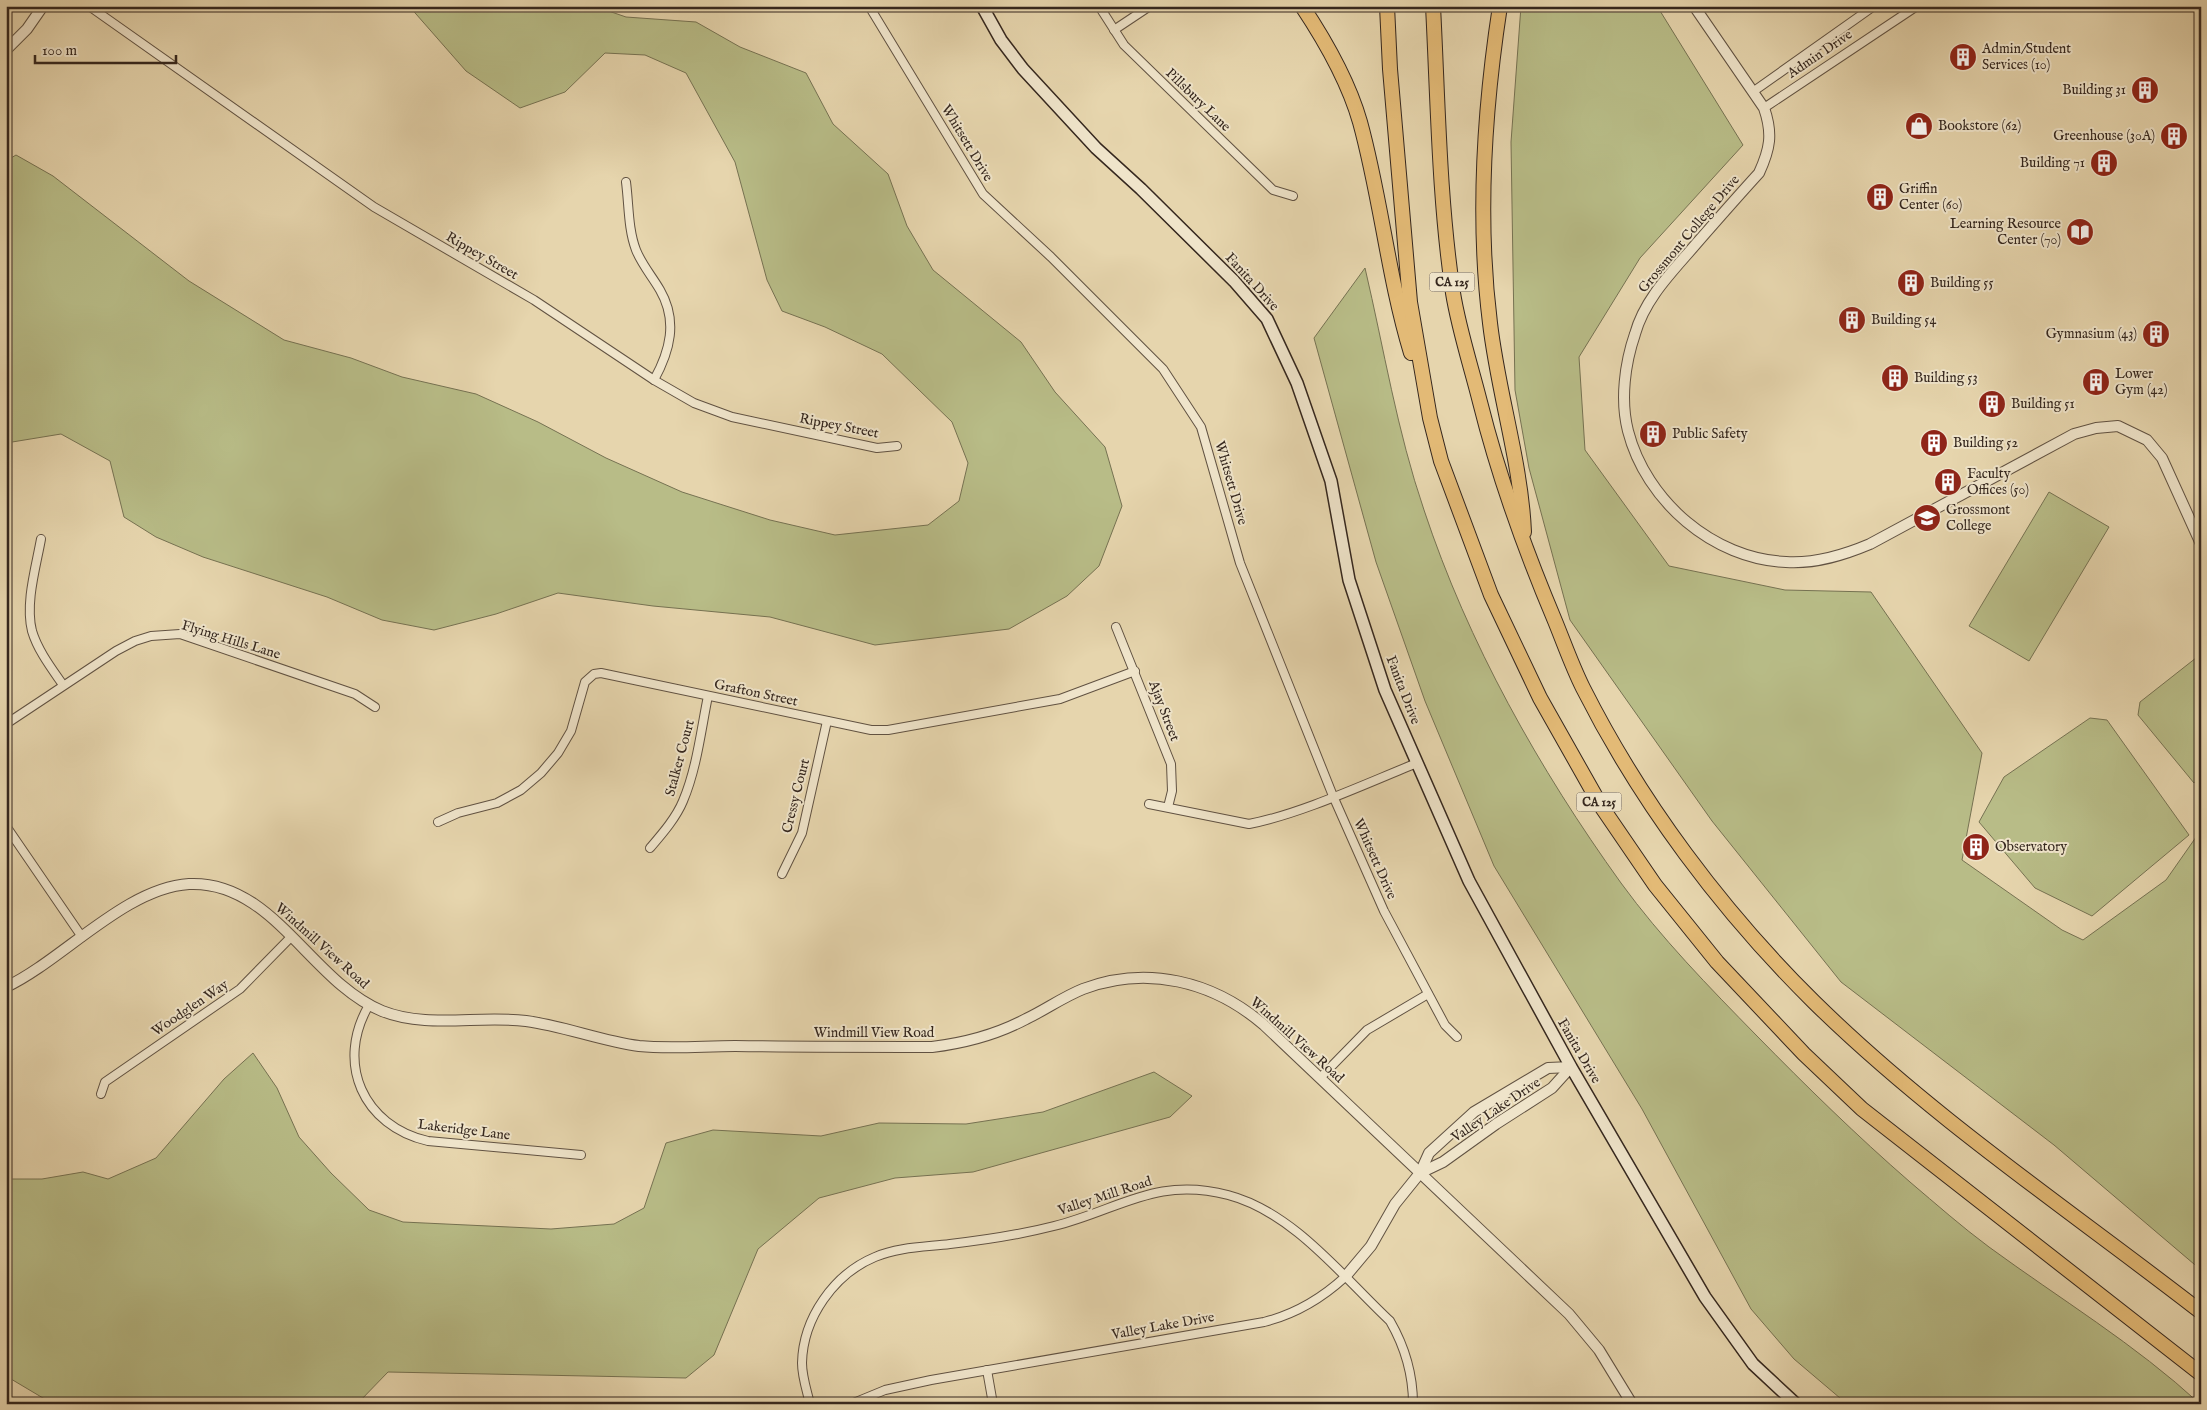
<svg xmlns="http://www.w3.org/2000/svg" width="2207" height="1410" font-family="'IM FELL English',serif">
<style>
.green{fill:#b8bc87;stroke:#767252}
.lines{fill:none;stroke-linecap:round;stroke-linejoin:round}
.minor-casing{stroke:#615242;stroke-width:10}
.tertiary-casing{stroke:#615242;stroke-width:12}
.secondary-casing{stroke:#35271e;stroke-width:14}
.motorway-casing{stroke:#35271e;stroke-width:16}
.minor{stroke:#efe4ca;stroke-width:8}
.tertiary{stroke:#efe4ca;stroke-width:10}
.secondary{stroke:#efe4ca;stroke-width:11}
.motorway{stroke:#e3ba76;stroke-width:14}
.labels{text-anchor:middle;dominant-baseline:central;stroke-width:4;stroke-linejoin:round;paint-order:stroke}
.shield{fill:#efe4ca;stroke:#6d6052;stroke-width:1}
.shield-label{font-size:12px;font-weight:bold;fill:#35271e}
.poi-label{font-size:14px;fill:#35271e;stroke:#efe4ca;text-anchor:start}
.street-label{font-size:14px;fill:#35271e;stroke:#efe4ca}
</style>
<rect width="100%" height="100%" fill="#e6d5ad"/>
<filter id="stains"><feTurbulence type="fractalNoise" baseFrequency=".004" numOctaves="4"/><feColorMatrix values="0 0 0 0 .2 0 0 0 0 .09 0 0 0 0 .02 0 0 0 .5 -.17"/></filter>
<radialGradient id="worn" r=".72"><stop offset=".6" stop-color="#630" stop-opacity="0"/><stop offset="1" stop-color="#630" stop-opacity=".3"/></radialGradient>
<g class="green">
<path d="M409,6H594L626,17L696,22L740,47L806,73L833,124L888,174L907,226L933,270L1021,342L1055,392L1105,447L1122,506L1099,566L1067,596L1009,629L875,645L770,617L653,606L558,593L496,614L434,630L382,620L327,597L203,557L156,537L124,517L110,461L61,434L6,443V161L16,155L53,176L189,281L284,340L351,358L402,377L476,394L538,422L606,458L682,492L770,520L835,535L928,525L959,501L968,463L952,422L882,354L825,327L782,311L767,280L735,162L686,73L645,55L605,53L565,92L520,108L466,71Z"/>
<path d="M1521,6H1657L1743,145L1640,258L1579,357L1585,450L1669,566L1785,590L1871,592L1982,753L1962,860L2062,930L2083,940L2166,880L2201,830V1270L2054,1145L1841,982L1712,821L1570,620L1529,468L1515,390L1511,142Z"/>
<path d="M1365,268C1384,349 1397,431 1424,510C1468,643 1539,769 1621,883C1661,938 1709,987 1757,1036C1806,1086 1857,1136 1910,1182C1936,1204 1962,1227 1989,1247C2060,1299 2135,1344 2200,1404H1847L1794,1359L1751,1309L1642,1109L1494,866L1425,701L1376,562L1314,338Z"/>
<path d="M2049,492L2109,527L2029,661L1969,626Z"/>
<path d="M2201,654V777L2194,783L2138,715L2140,702Z"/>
<path d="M2090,718L2107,720L2189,835L2092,916L2035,888L1979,822L2004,777Z"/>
<path d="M253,1053L277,1088L299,1137L331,1173L369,1210L403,1222L551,1229L614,1224L644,1208L666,1143L713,1130L821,1136L879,1123L966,1124L1043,1112L1154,1072L1192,1096L1170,1117L973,1172L895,1178L819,1198L758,1249L714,1355L686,1378L388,1372L357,1404H53L6,1376V1179H42L83,1172L108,1179L156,1158L224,1079Z"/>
</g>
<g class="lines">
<g class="minor-casing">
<g id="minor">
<path d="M89,6L374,207L534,300L654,380L694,403L732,417L877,448L897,446"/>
<path d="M869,6L983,194L1051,257L1163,369L1201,427L1240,563L1333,796L1384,911L1445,1025L1457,1037"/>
<path d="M1099,6L1124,45L1273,190L1293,196"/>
<path d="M1114,30L1150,6"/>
<path d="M1754,91L1874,6"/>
<path d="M1764,108L1917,6"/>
<path d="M626,182C629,205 628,229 636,250C642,265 652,276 660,290C678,321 670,351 654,380"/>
<path d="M41,539C36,567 25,603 32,631C38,651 52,669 63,685"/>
<path d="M1116,627L1171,764L1172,791L1168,807"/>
<path d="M6,724L116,651L135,641L151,636L180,634L355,694L375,707"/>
<path d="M1149,804L1249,824C1301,814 1367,783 1417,763"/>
<path d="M438,822L458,813L497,803L521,790L541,773L558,753L571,731L585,682L594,674L601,673L871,730H888L1060,699L1135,671"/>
<path d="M6,826L82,937"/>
<path d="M650,848C662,834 676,818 683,801C697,768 701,730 708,696"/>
<path d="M782,874L802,833L827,721"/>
<path d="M369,1005C335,1063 363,1126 428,1141L581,1155"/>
<path d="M1320,1078L1367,1030L1428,994"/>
<path d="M101,1094L105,1082L240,989L291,937"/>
<path d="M987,1370L993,1404"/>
<path d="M810,1404C807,1391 802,1377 802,1363C803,1318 834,1274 875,1257C898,1247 926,1247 950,1244C985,1240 1019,1235 1054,1226C1119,1210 1156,1176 1228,1195C1293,1212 1343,1277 1390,1321C1405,1347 1413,1374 1413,1404"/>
<path d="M851,1404L885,1390L931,1380L1264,1322C1296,1314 1321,1299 1345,1277"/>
</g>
</g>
<g class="tertiary-casing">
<g id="tertiary">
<path d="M1694,6L1764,108C1773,134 1770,149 1759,173C1738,196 1717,220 1696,244C1673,271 1645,298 1635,334C1625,363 1620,400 1628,431C1646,501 1713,559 1786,562C1816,564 1844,555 1870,544L2074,434L2096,428L2118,426L2147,440L2162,458L2201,544"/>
<path d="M6,50L27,29L43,6"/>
<path d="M6,987C63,960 125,888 189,884C273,880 311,982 382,1011C427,1029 478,1015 526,1021C564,1026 601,1041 639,1046C670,1049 704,1046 735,1046C801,1047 866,1047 932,1047C965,1043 996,1035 1026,1019C1045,1010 1063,997 1083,989C1147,965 1213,981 1264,1025L1569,1314L1599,1350L1632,1404"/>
<path d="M1420,1173L1443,1162L1496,1124L1552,1088L1571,1067"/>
<path d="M1345,1277L1371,1246L1395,1204L1420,1173L1429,1153L1474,1112L1548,1068L1571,1067"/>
</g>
</g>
<g class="secondary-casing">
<path id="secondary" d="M982,6L1001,40L1023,69L1096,148L1141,189L1234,281L1267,319L1297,383L1331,481L1349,580L1385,690L1469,881L1571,1067L1705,1297L1753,1364L1796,1404"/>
</g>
<g class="motorway-casing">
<g id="motorway">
<path d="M1302,6C1326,42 1348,80 1360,122C1381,198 1388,277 1411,353"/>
<path d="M1387,6L1390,69L1410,302L1430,418L1441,461L1491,595L1540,698L1601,806L1655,885L1717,962L1804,1054L1862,1109L2201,1374"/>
<path d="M1433,6C1438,102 1439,199 1453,293C1459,330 1471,366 1480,402C1499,478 1525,550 1555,621C1564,643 1572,666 1583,688C1641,803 1722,911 1814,1002C1932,1118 2071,1211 2201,1312"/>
<path d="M1500,6C1484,110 1477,219 1490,323C1498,393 1521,462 1524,532"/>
</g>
</g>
<use href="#minor" class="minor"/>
<use href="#tertiary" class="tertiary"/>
<use href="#secondary" class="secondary"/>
<use href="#motorway" class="motorway"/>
</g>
<defs>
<g id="building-disc" transform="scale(1.4375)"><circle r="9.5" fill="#8f2418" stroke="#efe4ca"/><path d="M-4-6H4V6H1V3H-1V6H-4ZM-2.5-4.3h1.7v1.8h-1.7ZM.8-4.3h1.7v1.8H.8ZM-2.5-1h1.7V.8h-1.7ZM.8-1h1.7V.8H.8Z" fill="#fff"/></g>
<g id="shop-disc" transform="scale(1.4375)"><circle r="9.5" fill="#8f2418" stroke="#efe4ca"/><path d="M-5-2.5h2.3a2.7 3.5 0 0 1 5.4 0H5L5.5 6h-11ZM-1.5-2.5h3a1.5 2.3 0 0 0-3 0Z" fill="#fff"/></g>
<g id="library-disc" transform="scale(1.4375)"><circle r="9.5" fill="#8f2418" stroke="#efe4ca"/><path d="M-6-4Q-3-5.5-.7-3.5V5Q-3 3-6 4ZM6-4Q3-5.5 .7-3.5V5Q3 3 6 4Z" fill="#fff"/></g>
<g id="university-disc" transform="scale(1.4375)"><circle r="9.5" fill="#8f2418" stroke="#efe4ca"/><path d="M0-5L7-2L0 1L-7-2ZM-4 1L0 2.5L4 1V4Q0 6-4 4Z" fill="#fff"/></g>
</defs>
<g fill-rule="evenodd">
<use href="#building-disc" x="1963" y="57"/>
<use href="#building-disc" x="2145" y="90"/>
<use href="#shop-disc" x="1919" y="126"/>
<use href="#building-disc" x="2174" y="136"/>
<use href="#building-disc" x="2104" y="163"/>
<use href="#building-disc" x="1880" y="197"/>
<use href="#library-disc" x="2080" y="232"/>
<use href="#building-disc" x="1911" y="283"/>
<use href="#building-disc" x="1852" y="320"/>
<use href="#building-disc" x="2156" y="334"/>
<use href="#building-disc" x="1895" y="378"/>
<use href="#building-disc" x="2096" y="382"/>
<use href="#building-disc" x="1992" y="404"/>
<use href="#building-disc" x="1653" y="434"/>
<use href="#building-disc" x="1934" y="443"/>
<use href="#building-disc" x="1948" y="482"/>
<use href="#university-disc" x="1927" y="518"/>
<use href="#building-disc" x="1976" y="847"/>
</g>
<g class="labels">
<g class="shield">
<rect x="1429.5" y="272.5" width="45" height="19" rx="4"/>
<rect x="1576.5" y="792.5" width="45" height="19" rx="4"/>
</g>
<g class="shield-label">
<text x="1452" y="282">CA 125</text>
<text x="1599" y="802">CA 125</text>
</g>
<g class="poi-label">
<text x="1982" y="49">Admin/Student<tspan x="1982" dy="16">Services (10)</tspan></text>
<text x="2126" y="90" text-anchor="end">Building 31</text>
<text x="1938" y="126">Bookstore (62)</text>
<text x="2155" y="136" text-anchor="end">Greenhouse (30A)</text>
<text x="2085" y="163" text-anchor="end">Building 71</text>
<text x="1899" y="189">Griffin<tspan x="1899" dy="16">Center (60)</tspan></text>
<text x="2061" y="224" text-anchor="end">Learning Resource<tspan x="2061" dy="16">Center (70)</tspan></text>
<text x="1930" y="283">Building 55</text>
<text x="1871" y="320">Building 54</text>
<text x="2137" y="334" text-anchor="end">Gymnasium (43)</text>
<text x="2115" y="374">Lower<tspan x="2115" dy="16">Gym (42)</tspan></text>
<text x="1914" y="378">Building 53</text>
<text x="2011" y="404">Building 51</text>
<text x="1672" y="434">Public Safety</text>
<text x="1953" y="443">Building 52</text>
<text x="1967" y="474">Faculty<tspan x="1967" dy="16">Offices (50)</tspan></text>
<text x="1946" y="510">Grossmont<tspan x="1946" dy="16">College</tspan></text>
<text x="1995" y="847">Observatory</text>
</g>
<g class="street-label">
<text transform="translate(1820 54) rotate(-34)">Admin Drive</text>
<text transform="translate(1198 100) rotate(44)">Pillsbury Lane</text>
<text transform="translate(967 143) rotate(59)">Whitsett Drive</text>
<text transform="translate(1689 234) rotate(-50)">Grossmont College Drive</text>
<text transform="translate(482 256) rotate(30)">Rippey Street</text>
<text transform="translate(1252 282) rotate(48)">Fanita Drive</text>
<text transform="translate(839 426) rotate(11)">Rippey Street</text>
<text transform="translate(1231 483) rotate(74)">Whitsett Drive</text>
<text transform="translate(231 640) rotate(17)">Flying Hills Lane</text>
<text transform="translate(1403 690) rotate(69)">Fanita Drive</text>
<text transform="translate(756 693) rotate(12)">Grafton Street</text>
<text transform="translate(1164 711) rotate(69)">Ajay Street</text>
<text transform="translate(680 758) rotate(-75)">Stalker Court</text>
<text transform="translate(796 796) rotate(-76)">Cressy Court</text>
<text transform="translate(1375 859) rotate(66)">Whitsett Drive</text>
<text transform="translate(322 946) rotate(42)">Windmill View Road</text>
<text transform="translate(190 1008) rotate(-34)">Woodglen Way</text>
<text x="874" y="1033">Windmill View Road</text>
<text transform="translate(1297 1040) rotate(42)">Windmill View Road</text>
<text transform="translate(1579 1051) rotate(60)">Fanita Drive</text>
<text transform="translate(1496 1110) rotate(-34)">Valley Lake Drive</text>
<text transform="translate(464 1130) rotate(7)">Lakeridge Lane</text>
<text transform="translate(1105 1196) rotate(-18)">Valley Mill Road</text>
<text transform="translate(1163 1326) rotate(-10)">Valley Lake Drive</text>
</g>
</g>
<rect width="2207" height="1410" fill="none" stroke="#e6d5ad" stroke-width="25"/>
<rect x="8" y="8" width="2192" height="1395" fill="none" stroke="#35271e" stroke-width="2.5"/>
<rect x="12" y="12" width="2182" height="1385" fill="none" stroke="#35271e"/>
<path d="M35 55v8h141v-8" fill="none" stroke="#35271e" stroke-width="2.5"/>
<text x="42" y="55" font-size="15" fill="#35271e" stroke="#efe4ca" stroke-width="4" paint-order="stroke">100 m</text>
<rect width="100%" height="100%" filter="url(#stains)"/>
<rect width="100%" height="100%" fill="url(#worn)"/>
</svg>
